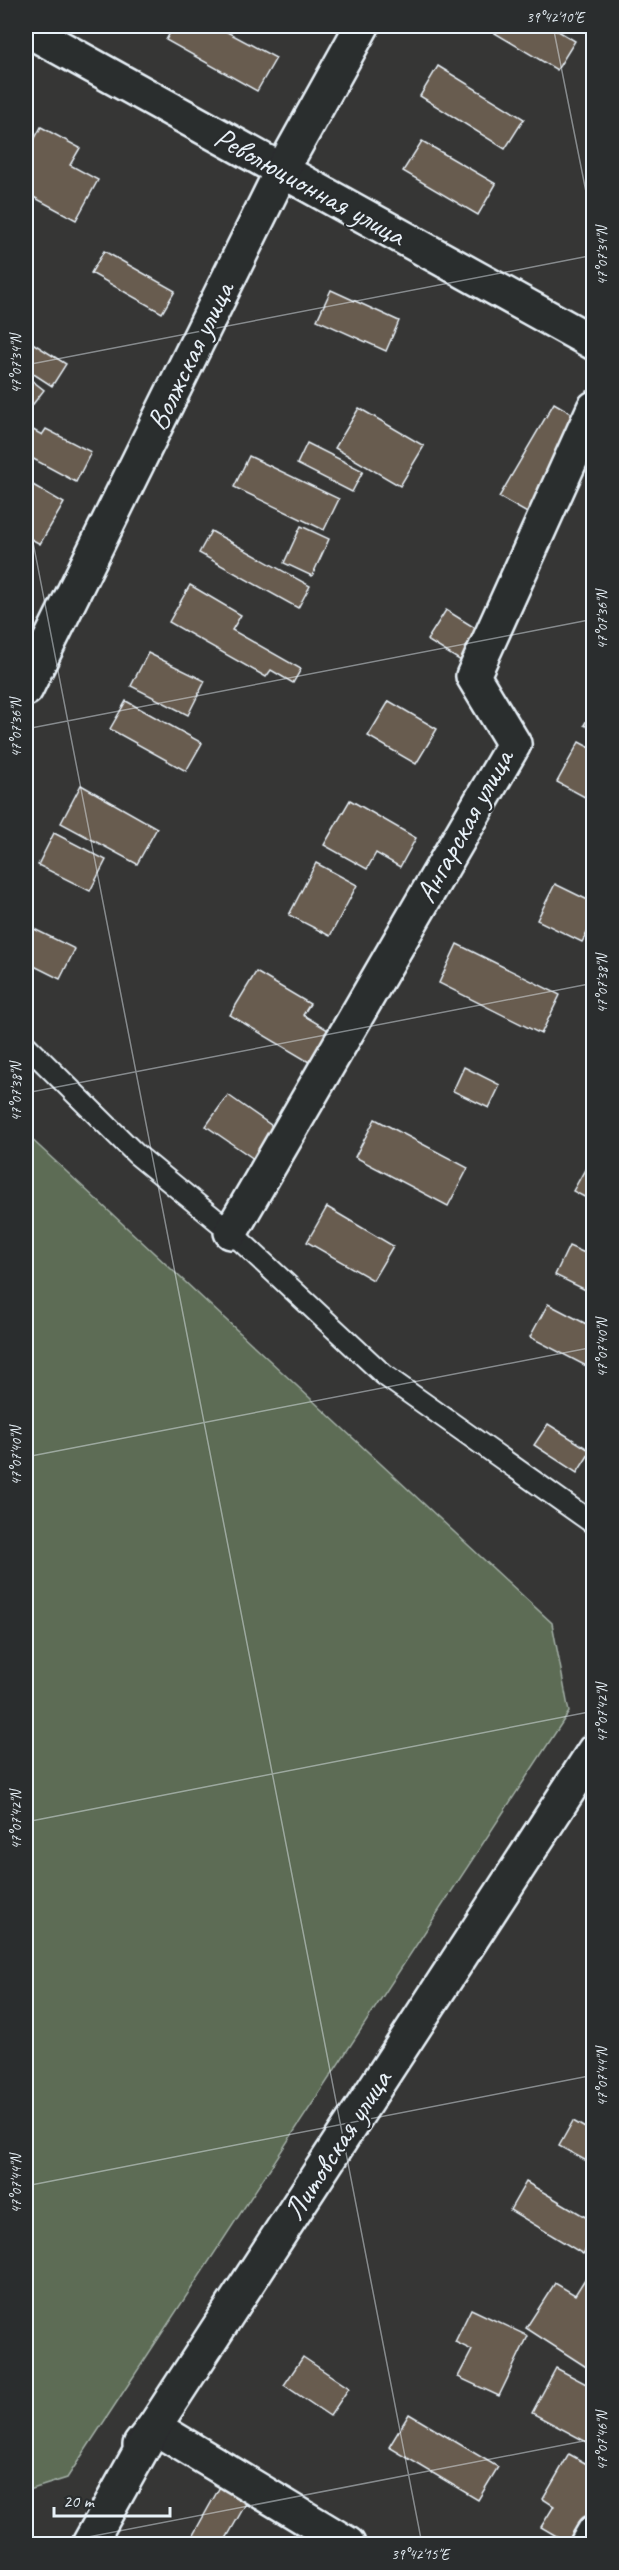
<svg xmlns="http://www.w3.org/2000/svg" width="619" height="2570" font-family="Caveat,sans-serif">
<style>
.green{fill:#5d6c54;stroke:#a2aea6;stroke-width:1.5}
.building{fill:#685b4f;stroke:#e8f1f8;stroke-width:1.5}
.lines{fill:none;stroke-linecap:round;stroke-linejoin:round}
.service-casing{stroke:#e8f1f8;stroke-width:24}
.minor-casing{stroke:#e8f1f8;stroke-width:38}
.service{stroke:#2a2d2e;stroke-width:20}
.minor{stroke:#2a2d2e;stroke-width:33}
.ticks{fill:none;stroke:#e8f1f8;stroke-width:1.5;stroke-opacity:0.45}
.labels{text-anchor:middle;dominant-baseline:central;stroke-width:4.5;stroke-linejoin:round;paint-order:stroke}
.street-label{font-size:30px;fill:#e8f1f8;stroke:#2a2d2e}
.neatline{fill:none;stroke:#e8f1f8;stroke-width:2}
.ticks-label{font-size:15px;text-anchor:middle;fill:#e8f1f8}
</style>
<rect width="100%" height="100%" fill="#363635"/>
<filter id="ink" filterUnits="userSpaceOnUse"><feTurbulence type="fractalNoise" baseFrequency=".0167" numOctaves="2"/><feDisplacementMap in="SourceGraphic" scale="12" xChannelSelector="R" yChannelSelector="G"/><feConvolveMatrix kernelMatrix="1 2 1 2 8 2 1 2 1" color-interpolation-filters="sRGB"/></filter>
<g filter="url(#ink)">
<path class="green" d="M26,1134L552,1623L569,1712L67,2478L26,2491Z"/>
<g class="building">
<path d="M174,26H216L276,58L257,91L166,40Z"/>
<path d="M483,26H550L575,41L557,70Z"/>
<path d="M438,66L524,119L505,149L420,96Z"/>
<path d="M41,127L80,148L70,165L98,180L76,220L26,193V155Z"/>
<path d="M422,141L496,184L478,215L403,171Z"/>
<path d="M104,251L175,291L162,313L91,273Z"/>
<path d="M331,290L399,321L386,351L317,320Z"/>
<path d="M26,339L66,364L52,386L26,369Z"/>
<path d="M26,376L44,390L30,408L26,404Z"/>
<path d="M554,403L583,420L529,514L499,497Z"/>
<path d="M359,408L424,446L400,486L335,448Z"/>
<path d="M26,426L42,435L46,429L91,452L76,482L26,455Z"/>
<path d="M307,443L363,471L352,492L297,464Z"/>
<path d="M249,456L339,499L324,530L234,487Z"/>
<path d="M26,481L64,503L40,544L26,536Z"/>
<path d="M301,526L329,539L312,576L284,563Z"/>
<path d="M211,531L310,586L298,608L199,553Z"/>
<path d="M190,585L241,615L232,630L301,669L293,683L271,670L266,677L169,622Z"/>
<path d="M446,610L480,631L461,661L427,640Z"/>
<path d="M148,653L205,681L188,715L131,686Z"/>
<path d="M126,701L202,743L186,771L110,729Z"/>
<path d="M389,701L437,729L416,764L368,736Z"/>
<path d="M594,708V730L584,725Z"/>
<path d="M579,742L594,750V802L557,782Z"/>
<path d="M81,785L157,828L137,864L61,823Z"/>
<path d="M350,800L416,838L400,867L376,853L367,869L324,845Z"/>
<path d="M54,833L106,860L90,891L38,865Z"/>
<path d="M316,863L357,885L330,936L289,915Z"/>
<path d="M555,884L594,903V920L582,942L537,920Z"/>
<path d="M26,925L75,949L60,979L26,962Z"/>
<path d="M457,944L560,995L541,1034L439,983Z"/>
<path d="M256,972L310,1004L303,1015L333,1033L314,1065L230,1015Z"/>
<path d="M464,1067L500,1085L489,1108L453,1091Z"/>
<path d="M228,1095L275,1128L254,1159L206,1126Z"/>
<path d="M375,1119L468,1168L448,1206L355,1157Z"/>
<path d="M587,1166L594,1169V1202L573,1191Z"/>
<path d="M327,1207L393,1246L373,1280L307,1242Z"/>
<path d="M569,1246L594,1257V1294L555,1275Z"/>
<path d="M548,1304L594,1328V1370L530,1337Z"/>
<path d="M548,1424L591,1451L577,1473L534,1445Z"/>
<path d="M573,2121L594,2133V2165L559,2146Z"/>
<path d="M526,2182L594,2222V2237L583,2254L510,2210Z"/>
<path d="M590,2271L594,2273V2372L526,2328L555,2283L575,2295Z"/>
<path d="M471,2309L528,2336L499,2396L458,2377L472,2350L455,2342Z"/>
<path d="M303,2357L349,2388L330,2416L284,2385Z"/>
<path d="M556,2368L594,2388L588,2402L594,2405V2446L532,2413Z"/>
<path d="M409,2414L498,2467L478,2500L389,2447Z"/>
<path d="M569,2454L594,2468V2503L570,2544L541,2527L554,2506L543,2499Z"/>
<path d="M221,2485L248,2500L223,2544H188Z"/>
</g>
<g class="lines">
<g class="service-casing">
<path id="service" d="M26,1045L136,1154L231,1232L384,1375L594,1524"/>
</g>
<g class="minor-casing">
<g id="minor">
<path d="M26,29L594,343"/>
<path d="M26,689L282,170L362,26"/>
<path d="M231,1232L514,744L473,676L594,408"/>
<path d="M140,2445L154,2427L348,2544"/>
<path d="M89,2544L154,2427L594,1751"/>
<path d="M587,2544L594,2532"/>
</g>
</g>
<use href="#service" class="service"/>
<use href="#minor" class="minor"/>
</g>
</g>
<path class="ticks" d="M553,26L594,232M26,365L594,255M26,506L422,2544M26,729L594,619M26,1093L594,983M26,1457L594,1347M26,1822L594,1711M26,2186L594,2075M52,2544L594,2439"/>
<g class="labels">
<g class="street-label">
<text transform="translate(310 186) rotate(29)">Революционная улица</text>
<text transform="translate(190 356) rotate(-64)">Волжская улица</text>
<text transform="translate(464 826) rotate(-61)">Ангарская улица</text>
<text transform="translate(337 2145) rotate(-57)">Литовская улица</text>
</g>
</g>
<rect width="619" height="2570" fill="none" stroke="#2a2d2e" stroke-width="66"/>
<path d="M54 2507v9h116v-9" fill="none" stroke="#e8f1f8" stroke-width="3"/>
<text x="63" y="2507" font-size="18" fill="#e8f1f8" stroke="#2a2d2e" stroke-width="4.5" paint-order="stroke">20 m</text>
<rect x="33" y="33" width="553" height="2504" class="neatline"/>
<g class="ticks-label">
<text x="555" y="22">39°42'10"E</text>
<text transform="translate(602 256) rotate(-90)" y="5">47°07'34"N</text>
<text transform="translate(16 364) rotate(-90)" y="5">47°07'34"N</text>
<text transform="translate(602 620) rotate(-90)" y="5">47°07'36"N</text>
<text transform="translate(16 728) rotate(-90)" y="5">47°07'36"N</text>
<text transform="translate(602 984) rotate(-90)" y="5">47°07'38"N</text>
<text transform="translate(16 1092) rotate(-90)" y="5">47°07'38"N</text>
<text transform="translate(602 1348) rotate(-90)" y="5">47°07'40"N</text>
<text transform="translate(16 1456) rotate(-90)" y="5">47°07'40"N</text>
<text transform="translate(602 1713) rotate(-90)" y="5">47°07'42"N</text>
<text transform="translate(16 1820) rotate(-90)" y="5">47°07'42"N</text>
<text transform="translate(602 2077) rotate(-90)" y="5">47°07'44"N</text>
<text transform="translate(16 2184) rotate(-90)" y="5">47°07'44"N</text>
<text transform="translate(602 2441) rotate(-90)" y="5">47°07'46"N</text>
<text x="420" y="2559">39°42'15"E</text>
</g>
</svg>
